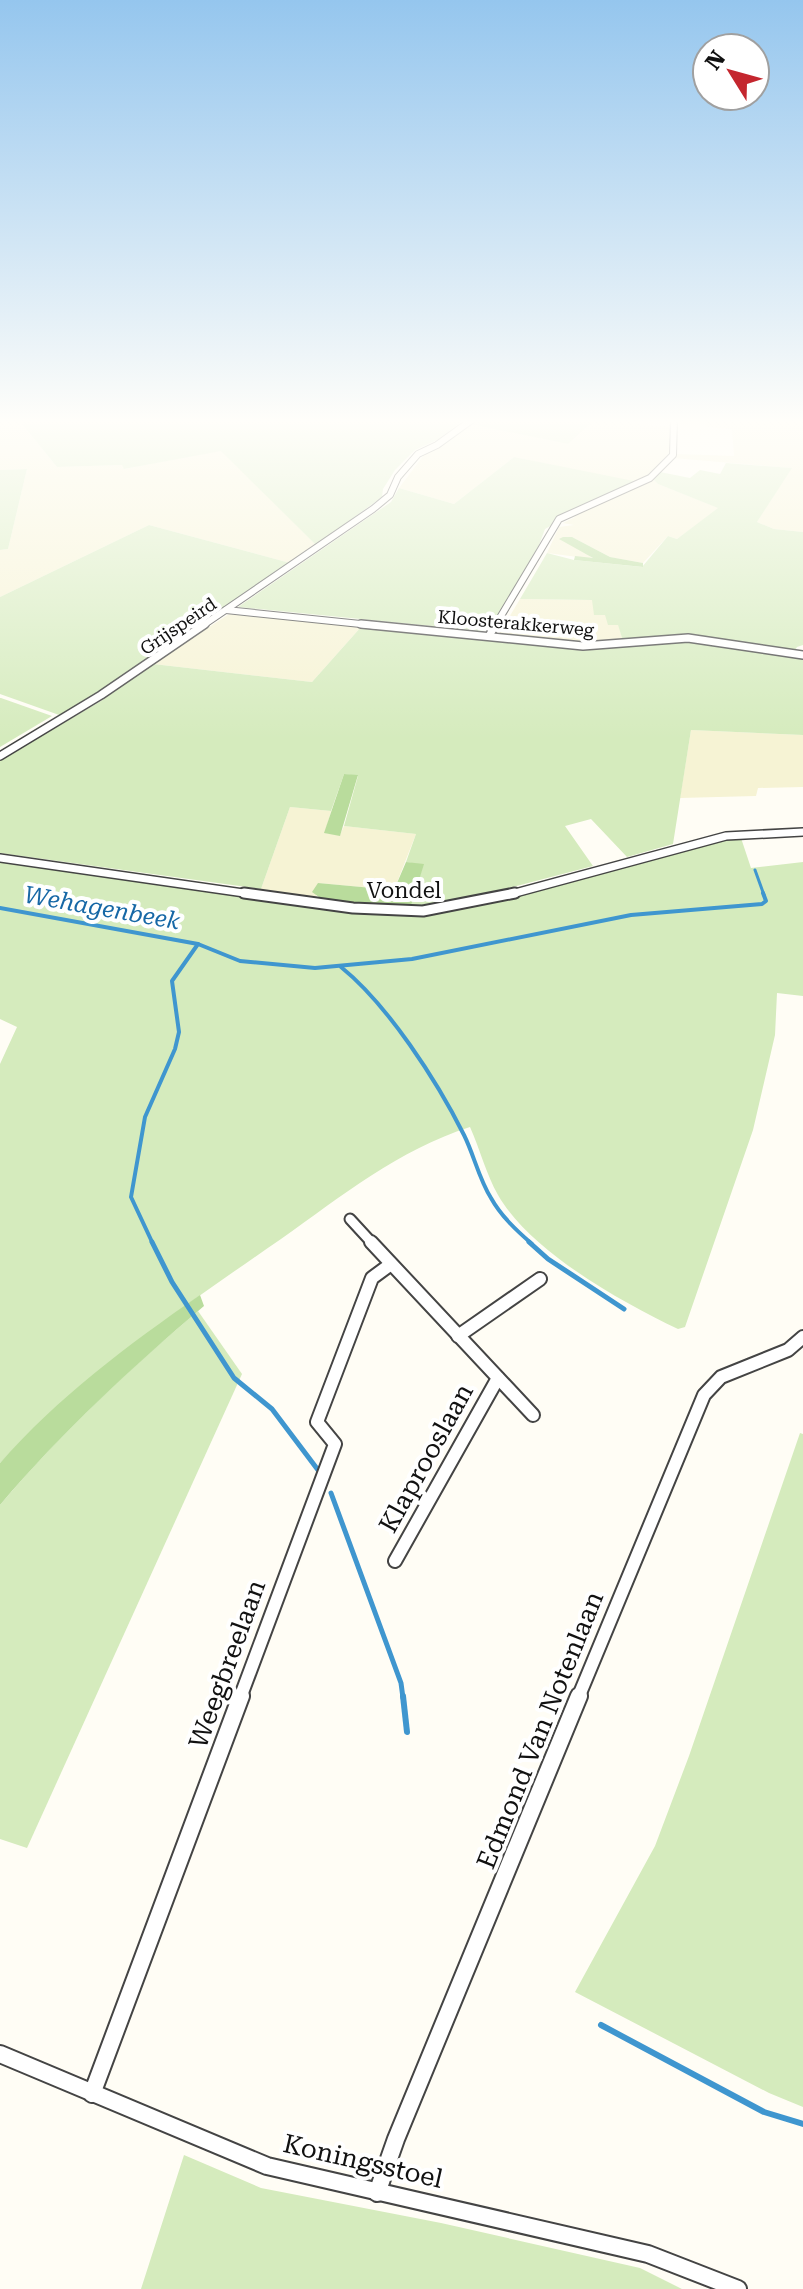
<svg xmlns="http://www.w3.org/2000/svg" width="803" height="2289" font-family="'Roboto Serif',serif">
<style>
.farmland{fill:#f6f3d4}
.green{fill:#d5ebbd}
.forest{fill:#b9dc9c}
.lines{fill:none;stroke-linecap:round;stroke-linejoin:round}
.stream-far3{stroke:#3f96cf;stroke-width:3}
.stream-far2{stroke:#3f96cf;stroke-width:4}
.stream-far1{stroke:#3f96cf;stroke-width:5}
.stream{stroke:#3f96cf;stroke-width:6}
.street-far4-casing{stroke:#444;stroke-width:8}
.street-far3-casing{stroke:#444;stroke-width:10}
.street-far2-casing{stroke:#444;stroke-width:13}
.street-far1-casing{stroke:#444;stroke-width:16}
.street-casing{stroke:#444;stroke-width:20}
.street-far4{stroke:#fff;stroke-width:6}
.street-far3{stroke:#fff;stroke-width:7}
.street-far2{stroke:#fff;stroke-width:9}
.street-far1{stroke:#fff;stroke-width:12}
.street{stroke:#fff;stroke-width:16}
.labels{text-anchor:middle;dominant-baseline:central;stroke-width:8;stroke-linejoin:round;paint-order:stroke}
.far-street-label{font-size:18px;fill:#111;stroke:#fff}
.street-label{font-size:22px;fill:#111;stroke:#fff}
.water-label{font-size:24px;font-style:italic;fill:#1768a6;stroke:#fff}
.near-street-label{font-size:26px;fill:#111;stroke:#fff}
</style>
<rect width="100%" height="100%" fill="#fffdf5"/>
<g class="farmland">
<path d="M0,419H18L57,467L122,465L125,469L221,450L316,545L290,563L149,525L0,597V550L8,549L27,469L0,470Z"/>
<path d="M595,419L669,427L670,451L653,479L658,484L719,508L677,539L668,536L643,563L610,557L572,537L593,559L547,553L559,527L574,525L563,523L575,517L572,515L582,506L632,482L514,457L454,504L399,488L424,455L443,445L470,424L568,444Z"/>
<path d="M706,419L803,422V532L774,529L757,522L791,468L673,458L675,454L734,456L732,429L706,427Z"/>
<path d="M520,599L592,600L618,624L623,641L563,643L499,634Z"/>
<path d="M229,614L361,627L312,682L153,664Z"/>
<path d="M691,730L803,735V787L758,788L756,796L680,798Z"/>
<path d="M290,807L331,811L325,833L340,835L344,826L416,834L394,890L318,883L316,896L323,900L261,889Z"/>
</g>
<g class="green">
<path d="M18,419H464L439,439L415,450L395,470L383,489L382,497L316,545L221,451L124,469L122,465L57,467Z"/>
<path d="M476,419H595L568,444L470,424Z"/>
<path d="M514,457L634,481L545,529L536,553L491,629L482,631L238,607L391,502L399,488L454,504Z"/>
<path d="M726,463L792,468L757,522L774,529L803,532V645L797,647L794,652L679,634L623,641L618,625H608L605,615H594L592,600L520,599L547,553L574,560L642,567L668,536L677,539L718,508L658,484L653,479L660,472L690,478L700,470L720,474Z"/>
<path d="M27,469L8,549L0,550V470Z"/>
<path d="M149,525L290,563L62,716L0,694V597Z"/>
<path d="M361,627L581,648L672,639L803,657V735L691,730L673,844L627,857L591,819L565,826L593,866L448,904L411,906L423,865L406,862L416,834L344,826L358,776L344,774L331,811L290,807L261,889L0,853V760L101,701L153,664L312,682Z"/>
<path d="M0,698H1L52,716L0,747Z"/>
<path d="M741,838L751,868L803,862V996L777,993L775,1035L753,1130L685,1327L678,1329C621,1302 530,1251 498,1195C486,1174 480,1149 470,1127C398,1150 342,1196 281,1239C181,1308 84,1374 0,1463V1064L17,1027L0,1019V860L426,915L458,910L703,845Z"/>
<path d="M198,1311L242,1374L27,1848L0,1839V1505C59,1435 128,1370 198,1311Z"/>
<path d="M800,1433L803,1434V2107L769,2093L575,1992L655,1846L689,1756Z"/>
<path d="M184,2155L261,2188L441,2223L640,2268L682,2289H141Z"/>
</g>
<g class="forest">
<path d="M563,537H572L610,557L643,563V567L574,560L575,556L593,558L559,539Z"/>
<path d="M344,774L358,775L340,836L324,833Z"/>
<path d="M406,862L424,864L411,906L323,900L312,892L318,883L394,890Z"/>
<path d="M200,1295L204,1306C132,1367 61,1433 0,1505V1463C57,1398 129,1344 200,1295Z"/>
</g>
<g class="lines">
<path class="stream-far3" d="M755,870L764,895"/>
<g class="stream-far2">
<path d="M0,908L198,944L240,961L315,968L412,959L631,915L762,904L766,901L763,893"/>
<path d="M341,967C388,1005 437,1081 464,1135C474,1155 479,1179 491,1198C501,1216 516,1230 532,1244"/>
<path d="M153,1244L131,1197L145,1117L175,1049L179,1032L172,981L198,944"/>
</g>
<g class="stream-far1">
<path d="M152,1242L172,1282L234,1378L272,1409L318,1470"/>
<path d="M529,1242L548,1259L624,1309"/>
<path d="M331,1493L401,1683L403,1698"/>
</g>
<g class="stream">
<path d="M403,1696L407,1732"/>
<path d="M601,2025L764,2112L803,2124"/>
</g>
<g class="street-far4-casing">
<g id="street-far4">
<path d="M226,610L380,626"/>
<path d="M202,626L373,509L390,495L398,477L418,454L437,445L473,419"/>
<path d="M495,626L559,519L650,478L673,455L674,419"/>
</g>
</g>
<g class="street-far3-casing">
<g id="street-far3">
<path d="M361,624L583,646L688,638L803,655"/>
<path d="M489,636L496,624"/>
<path d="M0,756L101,695L205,624"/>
<path d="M0,858L258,895"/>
<path d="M508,895L726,836L803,832"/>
</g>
</g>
<g class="street-far2-casing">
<g id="street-far2">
<path d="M244,893L353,908L423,911L515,893"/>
<path d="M350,1219L373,1244"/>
</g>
</g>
<g class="street-far1-casing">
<g id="street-far1">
<path d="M371,1242L533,1415"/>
<path d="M458,1336L540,1279"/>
<path d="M395,1561L498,1378"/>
<path d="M240,1698L335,1444L317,1422L372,1278L391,1264"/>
<path d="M578,1698L704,1395L721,1377L788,1350L803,1337"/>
</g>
</g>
<g class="street-casing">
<g id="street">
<path d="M0,2054L267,2166L648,2254L738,2289"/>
<path d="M92,2094L241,1696"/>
<path d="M377,2193L396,2139L579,1696"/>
</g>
</g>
<use href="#street-far4" class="street-far4"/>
<use href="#street-far3" class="street-far3"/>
<use href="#street-far2" class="street-far2"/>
<use href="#street-far1" class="street-far1"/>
<use href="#street" class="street"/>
</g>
<linearGradient id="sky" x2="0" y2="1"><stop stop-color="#95c6ee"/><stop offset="0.57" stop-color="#fffefa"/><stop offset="1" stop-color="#fffefa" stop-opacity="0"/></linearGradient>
<rect width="803" height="739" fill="url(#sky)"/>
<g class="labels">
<g class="far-street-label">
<text transform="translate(516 623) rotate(5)">Kloosterakkerweg</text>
<text transform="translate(178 626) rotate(-34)">Grijspeird</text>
</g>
<g class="street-label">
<text x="404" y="890">Vondel</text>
</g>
<g class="water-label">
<text transform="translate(102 908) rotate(10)">Wehagenbeek</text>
</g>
<g class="near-street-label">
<text transform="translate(426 1458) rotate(-61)">Klaprooslaan</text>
<text transform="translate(227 1664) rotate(-70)">Weegbreelaan</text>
<text transform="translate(540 1730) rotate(-68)">Edmond Van Notenlaan</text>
<text transform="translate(363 2161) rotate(13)">Koningsstoel</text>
</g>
</g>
<g transform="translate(731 72) rotate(307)"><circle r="38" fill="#ffffff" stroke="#a0a0a0" stroke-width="2"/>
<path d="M0-6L14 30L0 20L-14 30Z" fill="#c4262e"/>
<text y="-12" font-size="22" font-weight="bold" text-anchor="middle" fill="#111111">N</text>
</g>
</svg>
